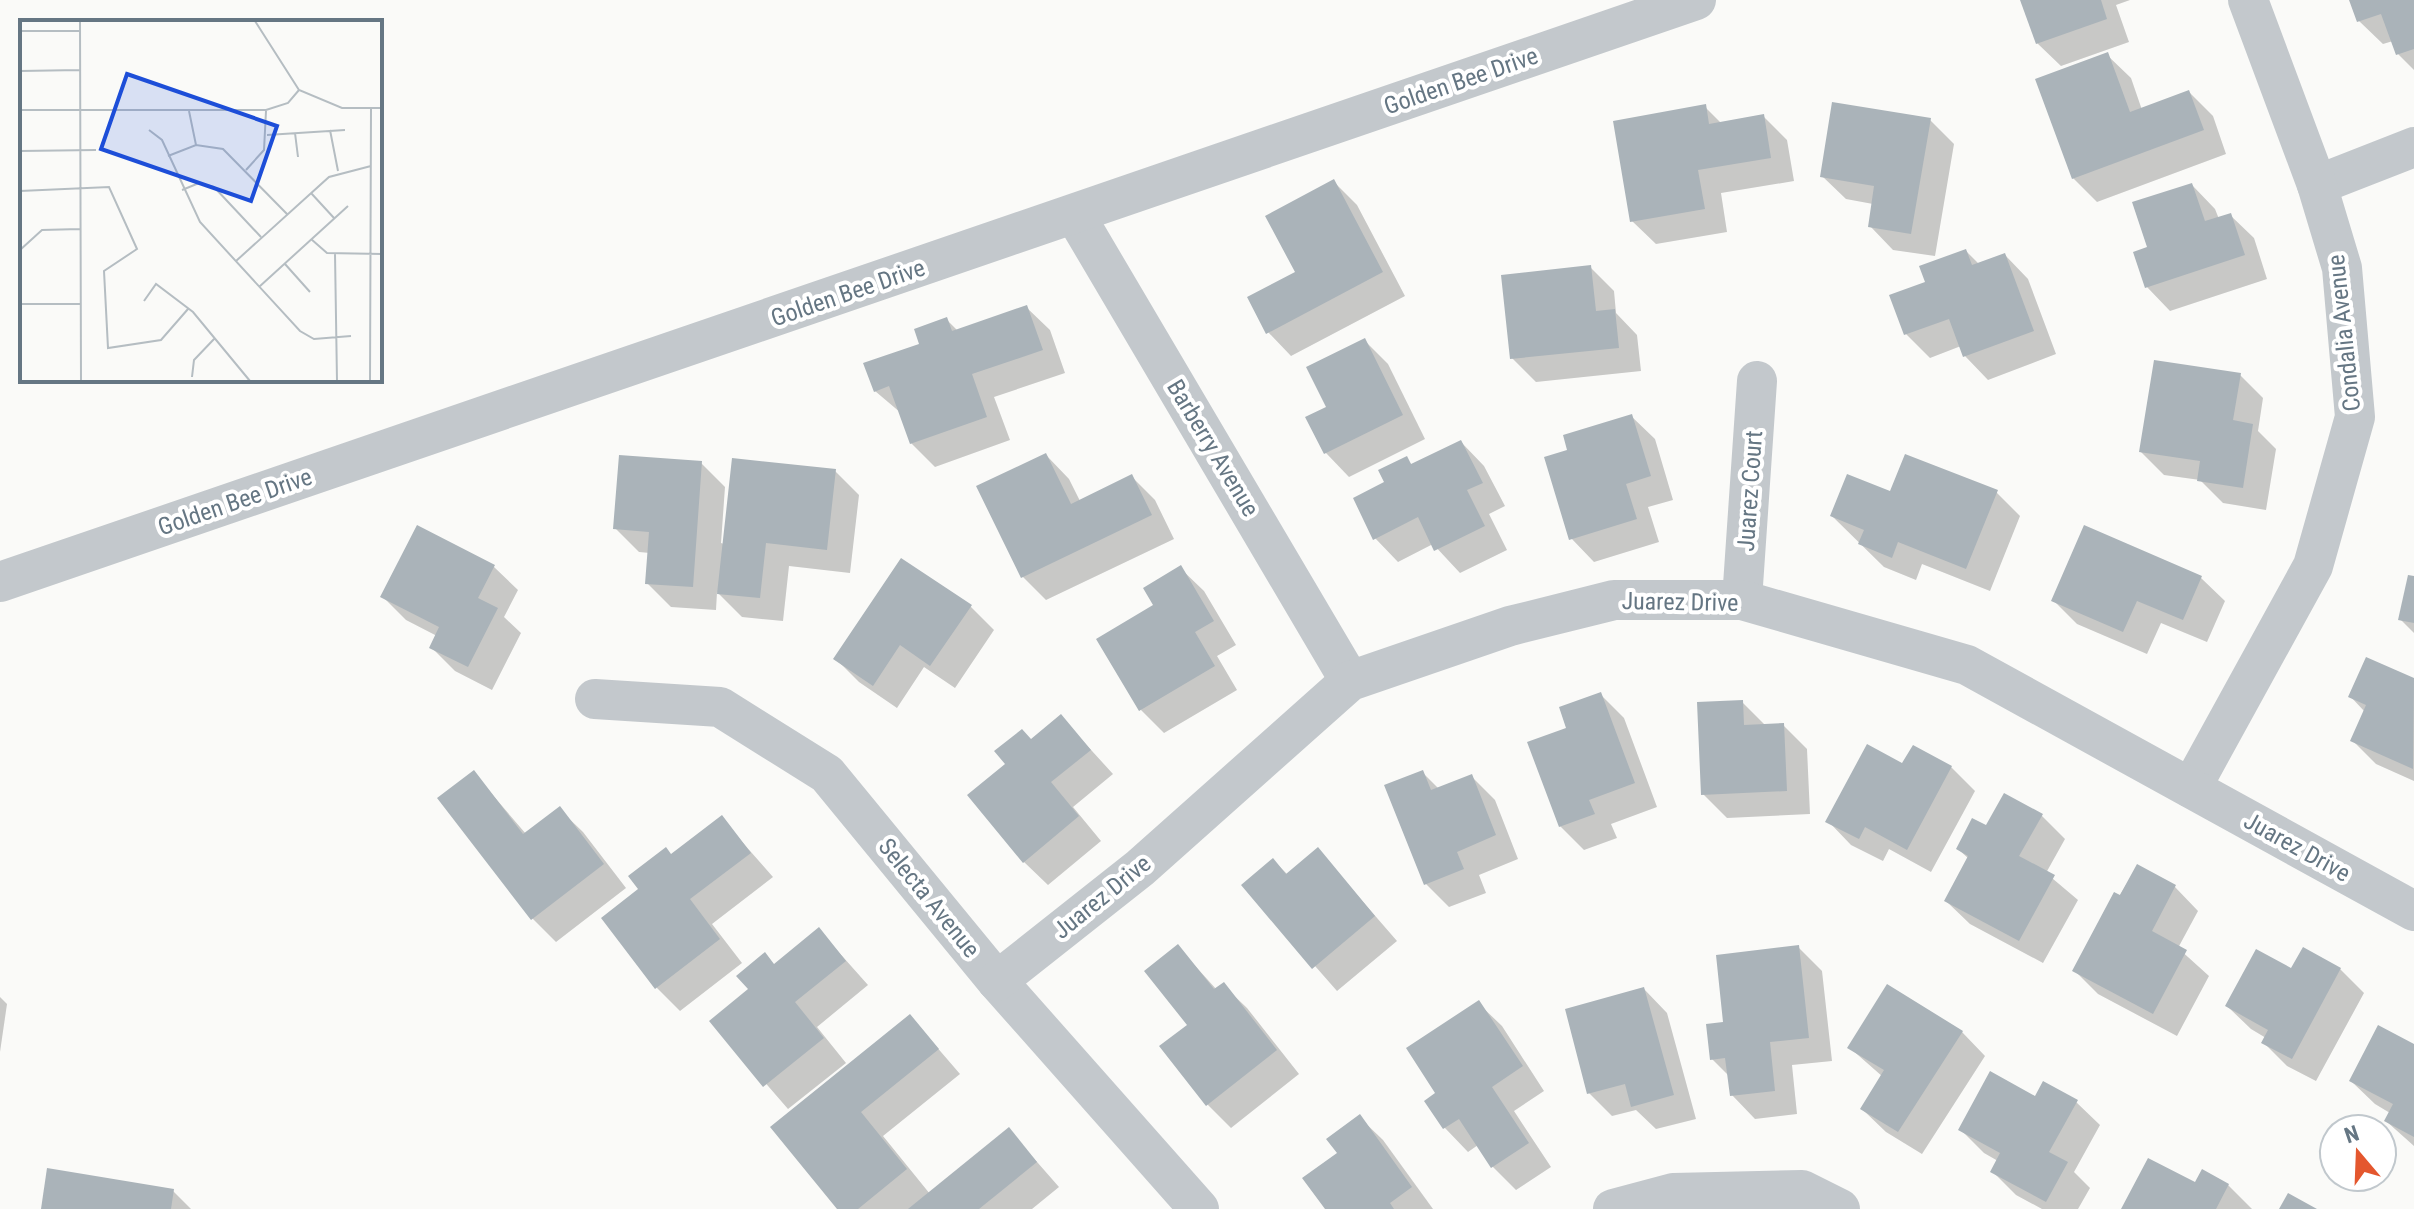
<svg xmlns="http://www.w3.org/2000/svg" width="2414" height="1209" font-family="'Roboto Condensed',sans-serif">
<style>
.shadow{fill:#0003}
.building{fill:#aab3b9}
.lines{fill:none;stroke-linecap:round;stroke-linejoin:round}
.street{stroke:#c3c8cc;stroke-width:40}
.labels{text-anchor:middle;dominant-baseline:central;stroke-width:8;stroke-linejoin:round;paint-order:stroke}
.street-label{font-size:24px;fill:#657683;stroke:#fff}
.inset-road{fill:none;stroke:#b5bdc2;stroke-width:2}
.view{fill:#1d4ed8;fill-opacity:0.15;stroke:#1d4ed8;stroke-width:4}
.inset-edge{fill:none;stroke:#657683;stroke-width:4}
</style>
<rect width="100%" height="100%" fill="#fafaf8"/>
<g class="shadow">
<path d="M2022,0H2130L2116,5L2129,42L2061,66L2037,43Z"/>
<path d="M2351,0H2414V70L2398,54L2393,41L2383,44L2359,21Z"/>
<path d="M2107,55L2131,78L2142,110L2189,92L2213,116L2226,154L2097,202L2073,178Z"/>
<path d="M1705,107L1722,124L1763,116L1787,140L1794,181L1721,193L1727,232L1656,244L1632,221Z"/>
<path d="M1930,120L1954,144L1935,256L1893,250L1870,226L1873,204L1846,199L1822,176Z"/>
<path d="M1334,182L1357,205L1405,296L1291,356L1268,332L1297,273Z"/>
<path d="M2192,185L2215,209L2219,219L2230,215L2254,238L2267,279L2170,311L2147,287Z"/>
<path d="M1966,251L1979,264L2005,255L2028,279L2056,354L1988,380L1965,356L1961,346L1930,358L1906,334L1928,283Z"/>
<path d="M1590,267L1614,291L1616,313L1637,335L1641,371L1536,382L1512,358Z"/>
<path d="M1026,307L1050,330L1065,373L994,397L1010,440L935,467L911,443L901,413L875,391L946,319L958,331Z"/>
<path d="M1364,340L1388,364L1425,439L1349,477L1326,453L1328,408Z"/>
<path d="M2240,375L2263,398L2258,431L2276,449L2266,510L2223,503L2200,480L2164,475L2141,452Z"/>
<path d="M1631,416L1655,439L1673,500L1648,507L1659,542L1594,562L1571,538L1570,451Z"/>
<path d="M1461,442L1484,466L1505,506L1489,514L1507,550L1460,573L1433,544L1398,562L1375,538L1386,483L1406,459L1413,466Z"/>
<path d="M1046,455L1069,479L1080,501L1132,477L1155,500L1174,539L1046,600L1023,577Z"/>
<path d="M701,463L725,487L721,543L724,544L835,471L859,495L850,573L789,566L783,621L742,617L717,592L716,610L671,607L647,583L650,553L639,552L615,528Z"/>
<path d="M1996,492L2020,516L1990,591L1922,564L1916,580L1884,567L1832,516L1891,494Z"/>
<path d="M418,528L494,567L518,590L504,617L521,633L492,690L455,671L431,647L437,636L406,620L382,596Z"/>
<path d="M1180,568L1204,591L1236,645L1217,656L1237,690L1164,733L1141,710L1156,606Z"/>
<path d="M2201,578L2225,601L2207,642L2161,623L2147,654L2077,624L2054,601Z"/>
<path d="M2414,578V633L2400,619Z"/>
<path d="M970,606L994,630L955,688L924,667L897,708L859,682L836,659Z"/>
<path d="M2367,660L2414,680V781L2376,764L2353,741L2365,712L2350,696Z"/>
<path d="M1600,694L1624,718L1657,807L1611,824L1617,838L1584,850L1560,826L1569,729Z"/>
<path d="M1742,702L1766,726L1783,725L1807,749L1810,814L1727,818L1703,794Z"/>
<path d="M1061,717L1113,774L1073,807L1101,841L1048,885L1024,862L1031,741Z"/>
<path d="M1903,766L1951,767L1975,791L1931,872L1889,849L1883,861L1851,845L1828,821Z"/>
<path d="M1422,772L1439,789L1471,776L1495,800L1518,859L1479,875L1486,893L1449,907L1426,884Z"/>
<path d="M474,773L526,834L559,809L583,832L626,888L556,942L532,918Z"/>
<path d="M2041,815L2065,839L2046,873L2078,900L2043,963L1970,924L1946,901L1969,859L1958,849L1987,828Z"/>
<path d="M721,818L773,877L712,924L742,963L680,1011L657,988L641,889L672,856Z"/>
<path d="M1318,850L1397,941L1337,991L1244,885L1273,860L1288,875Z"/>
<path d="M2137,867L2175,887L2198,911L2178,948L2209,976L2177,1036L2098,994L2074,970Z"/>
<path d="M819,930L868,985L817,1027L846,1063L788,1109L712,1021Z"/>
<path d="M1178,947L1217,990L1223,985L1247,1008L1299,1074L1231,1128L1207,1104L1190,1026Z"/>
<path d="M1798,947L1822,971L1832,1061L1792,1065L1797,1114L1755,1119L1732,1095L1730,1077L1712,1059L1725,1024Z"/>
<path d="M2340,969L2364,993L2316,1081L2287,1066L2264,1043L2266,1038L2251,1029L2227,1006L2292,971Z"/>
<path d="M1644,989L1667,1013L1696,1119L1656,1129L1636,1110L1612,1116L1589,1093Z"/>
<path d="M0,997L7,1004L0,1052Z"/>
<path d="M1478,1003L1502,1026L1544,1091L1514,1111L1551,1167L1516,1190L1493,1167L1478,1145L1468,1152L1445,1128L1427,1101L1438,1094Z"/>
<path d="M910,1016L960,1074L883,1136L930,1194L1009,1130L1059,1187L1032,1209H839L773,1127Z"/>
<path d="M1962,1032L1985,1056L1922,1154L1886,1132L1862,1109L1883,1077L1850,1048Z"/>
<path d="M2414,1046V1146L2386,1121L2390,1113L2375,1104L2351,1081Z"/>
<path d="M2036,1099L2076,1102L2100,1125L2074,1172L2090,1188L2078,1209H2042L2016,1195L1992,1171L1998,1161L1984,1153L1961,1130Z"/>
<path d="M1359,1117L1383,1140L1433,1209H1327L1339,1153Z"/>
<path d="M2196,1185H2228L2252,1209H2123Z"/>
<path d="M173,1191L191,1209H44Z"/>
</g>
<g class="building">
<path d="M2020,0H2101L2107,19L2036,44Z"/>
<path d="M2349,0H2414V49L2396,55L2381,14L2357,22Z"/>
<path d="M2108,52L2130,112L2189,90L2204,130L2072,179L2035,79Z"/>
<path d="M1832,102L1931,118L1911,234L1868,227L1874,186L1820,177Z"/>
<path d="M1706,104L1709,124L1764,114L1771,158L1698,170L1705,209L1630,222L1613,121Z"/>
<path d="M1334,179L1383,272L1266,334L1247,297L1295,272L1265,216Z"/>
<path d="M2192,183L2205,221L2231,213L2245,255L2145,288L2133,252L2147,247L2132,202Z"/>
<path d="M1966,249L1972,265L2005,253L2034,331L1963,357L1949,319L1904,335L1889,295L1925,282L1919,266Z"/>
<path d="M1591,265L1596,311L1615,309L1619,348L1510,359L1501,275Z"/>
<path d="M1027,305L1043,350L972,374L987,417L910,444L889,386L874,392L863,363L919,344L914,329L947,317L952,331Z"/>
<path d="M1365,338L1403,415L1324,454L1305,417L1326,407L1306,367Z"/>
<path d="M2154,360L2241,373L2233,420L2253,424L2243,488L2197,481L2200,461L2139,452Z"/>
<path d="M1632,414L1651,476L1626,484L1637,519L1569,540L1544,457L1567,450L1563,435Z"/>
<path d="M1461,440L1483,483L1467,490L1485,526L1434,551L1418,517L1373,540L1353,498L1384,482L1378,470L1407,456L1411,464Z"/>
<path d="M1046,453L1071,504L1132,474L1152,515L1021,578L976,486Z"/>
<path d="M1905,454L1998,490L1966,569L1898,542L1892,558L1858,544L1864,530L1830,516L1847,474L1890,491Z"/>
<path d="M619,455L702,461L693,587L645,584L649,532L613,529Z"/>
<path d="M732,458L836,469L827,550L766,543L760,598L717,594Z"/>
<path d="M417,525L495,565L478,598L498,608L468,667L429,648L439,627L380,597Z"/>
<path d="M2084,525L2202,576L2183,620L2137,601L2123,632L2051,601Z"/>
<path d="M901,558L972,605L930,666L900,645L873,686L833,659Z"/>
<path d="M1181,565L1214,621L1195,632L1215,666L1139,711L1096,639L1153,605L1143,588Z"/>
<path d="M2408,575L2414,576V623L2398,620Z"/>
<path d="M2366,657L2414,678L2413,769L2350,741L2366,705L2348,697Z"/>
<path d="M1601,692L1635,783L1589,800L1595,814L1559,827L1527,742L1566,728L1559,707Z"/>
<path d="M1743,700L1744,725L1784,723L1787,791L1701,795L1697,702Z"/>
<path d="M1061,714L1091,750L1051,782L1079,816L1023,863L967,795L1005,764L994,751L1022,729L1031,739Z"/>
<path d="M1867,744L1902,763L1913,745L1952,766L1907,850L1865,827L1859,839L1825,822Z"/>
<path d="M474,770L523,834L560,806L604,864L531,920L437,798Z"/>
<path d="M1423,770L1431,790L1472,774L1496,835L1457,852L1464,869L1424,885L1384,785Z"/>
<path d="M2004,793L2043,814L2019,856L2055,875L2019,941L1944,901L1968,856L1956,849L1972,818L1986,825Z"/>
<path d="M722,815L751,853L690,899L720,939L655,989L601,918L638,889L628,876L666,847L671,854Z"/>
<path d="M1318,847L1375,916L1312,969L1241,885L1273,858L1286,874Z"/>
<path d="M2137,864L2176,885L2152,931L2187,950L2153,1014L2072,971L2114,892L2120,895Z"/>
<path d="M819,927L846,961L795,1002L824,1038L763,1087L709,1021L748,989L736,976L765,952L774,964Z"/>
<path d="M1178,944L1214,989L1224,982L1277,1050L1206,1106L1159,1046L1187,1025L1144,971Z"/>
<path d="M1799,945L1809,1038L1770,1042L1775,1091L1730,1096L1725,1058L1710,1060L1706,1024L1723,1022L1716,955Z"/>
<path d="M2303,947L2341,968L2292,1059L2261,1043L2268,1030L2225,1006L2256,949L2291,968Z"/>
<path d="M1887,984L1963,1031L1898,1132L1860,1109L1884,1070L1847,1048Z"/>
<path d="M1644,987L1674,1095L1631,1107L1625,1084L1587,1094L1565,1009Z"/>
<path d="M1479,1000L1523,1066L1492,1087L1529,1143L1491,1168L1459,1119L1443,1129L1424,1101L1435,1093L1406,1048Z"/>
<path d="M910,1014L939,1049L861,1112L907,1169L858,1209H837L770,1127Z"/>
<path d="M2378,1025L2414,1044V1137L2384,1121L2393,1104L2349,1081Z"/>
<path d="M1990,1071L2035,1096L2043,1081L2078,1100L2049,1152L2068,1162L2046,1202L1990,1172L2000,1153L1958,1130Z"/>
<path d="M1360,1114L1412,1187L1390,1203L1394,1209H1325L1302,1178L1337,1153L1326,1139Z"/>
<path d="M1009,1127L1037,1162L979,1209H908Z"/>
<path d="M2148,1158L2195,1182L2202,1169L2229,1184L2216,1209H2121Z"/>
<path d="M47,1168L174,1189L171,1209H41Z"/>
<path d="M2288,1193L2317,1209H2279Z"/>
</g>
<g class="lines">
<g class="street">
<path d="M2317,185L2414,147"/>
<path d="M1075,215L1350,681"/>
<path d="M0,582L1696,0"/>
<path d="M1742,600L1757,381"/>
<path d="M595,699L720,707L827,774L997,981L1199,1209"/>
<path d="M2191,788L2313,566L2355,417L2342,268L2317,185L2248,0"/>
<path d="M997,981L1140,868L1350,681L1510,626L1614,600H1742L1967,665L2414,911"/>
<path d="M1613,1209L1673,1193L1802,1190L1840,1209"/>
</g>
</g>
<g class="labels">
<g class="street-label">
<text transform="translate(1461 81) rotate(-19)">Golden Bee Drive</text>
<text transform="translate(848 293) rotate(-19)">Golden Bee Drive</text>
<text transform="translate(2344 333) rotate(-96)">Condalia Avenue</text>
<text transform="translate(1213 448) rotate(59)">Barberry Avenue</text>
<text transform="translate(1750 491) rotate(-86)">Juarez Court</text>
<text transform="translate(235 502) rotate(-19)">Golden Bee Drive</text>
<text transform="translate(1680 602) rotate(1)">Juarez Drive</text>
<text transform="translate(2297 847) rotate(29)">Juarez Drive</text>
<text transform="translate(1102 897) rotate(-39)">Juarez Drive</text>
<text transform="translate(929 898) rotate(51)">Selecta Avenue</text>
</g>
</g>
<g transform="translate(20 20)">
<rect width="362" height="362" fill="#fafaf8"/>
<path class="inset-road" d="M60,1L61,361M235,1L279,70L322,88H362M0,11H60M0,51L60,50M0,90H246L268,83L279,70M169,91L176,125M129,110L142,120L180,202L280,311L294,319L331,316M310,110L318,151M275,113L278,137M247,115L325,110M0,131L76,130M148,136L176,125L203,129L267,194M226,150L244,130L246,91M162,170L179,163L194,167L241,217M0,171L89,167L117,229L84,251L88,328L141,320L168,289M291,173L314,198M291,219L307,233L362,234M0,230L22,210L60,209M315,234L317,361M216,241L309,157L351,146M265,244L290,272M239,267L328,186M124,281L136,264L173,292L230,361M0,284H61M172,357L174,340L195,318M350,361L351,88"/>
<path class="view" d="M107,54L257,106L231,181L81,129Z"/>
<rect width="362" height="362" class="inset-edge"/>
</g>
<g transform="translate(2358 1153) rotate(341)"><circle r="38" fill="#ffffff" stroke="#c1c8cd" stroke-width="2"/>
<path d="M0-6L14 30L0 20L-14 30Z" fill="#e4572e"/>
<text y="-12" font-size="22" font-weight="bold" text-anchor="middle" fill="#657683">N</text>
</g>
</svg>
